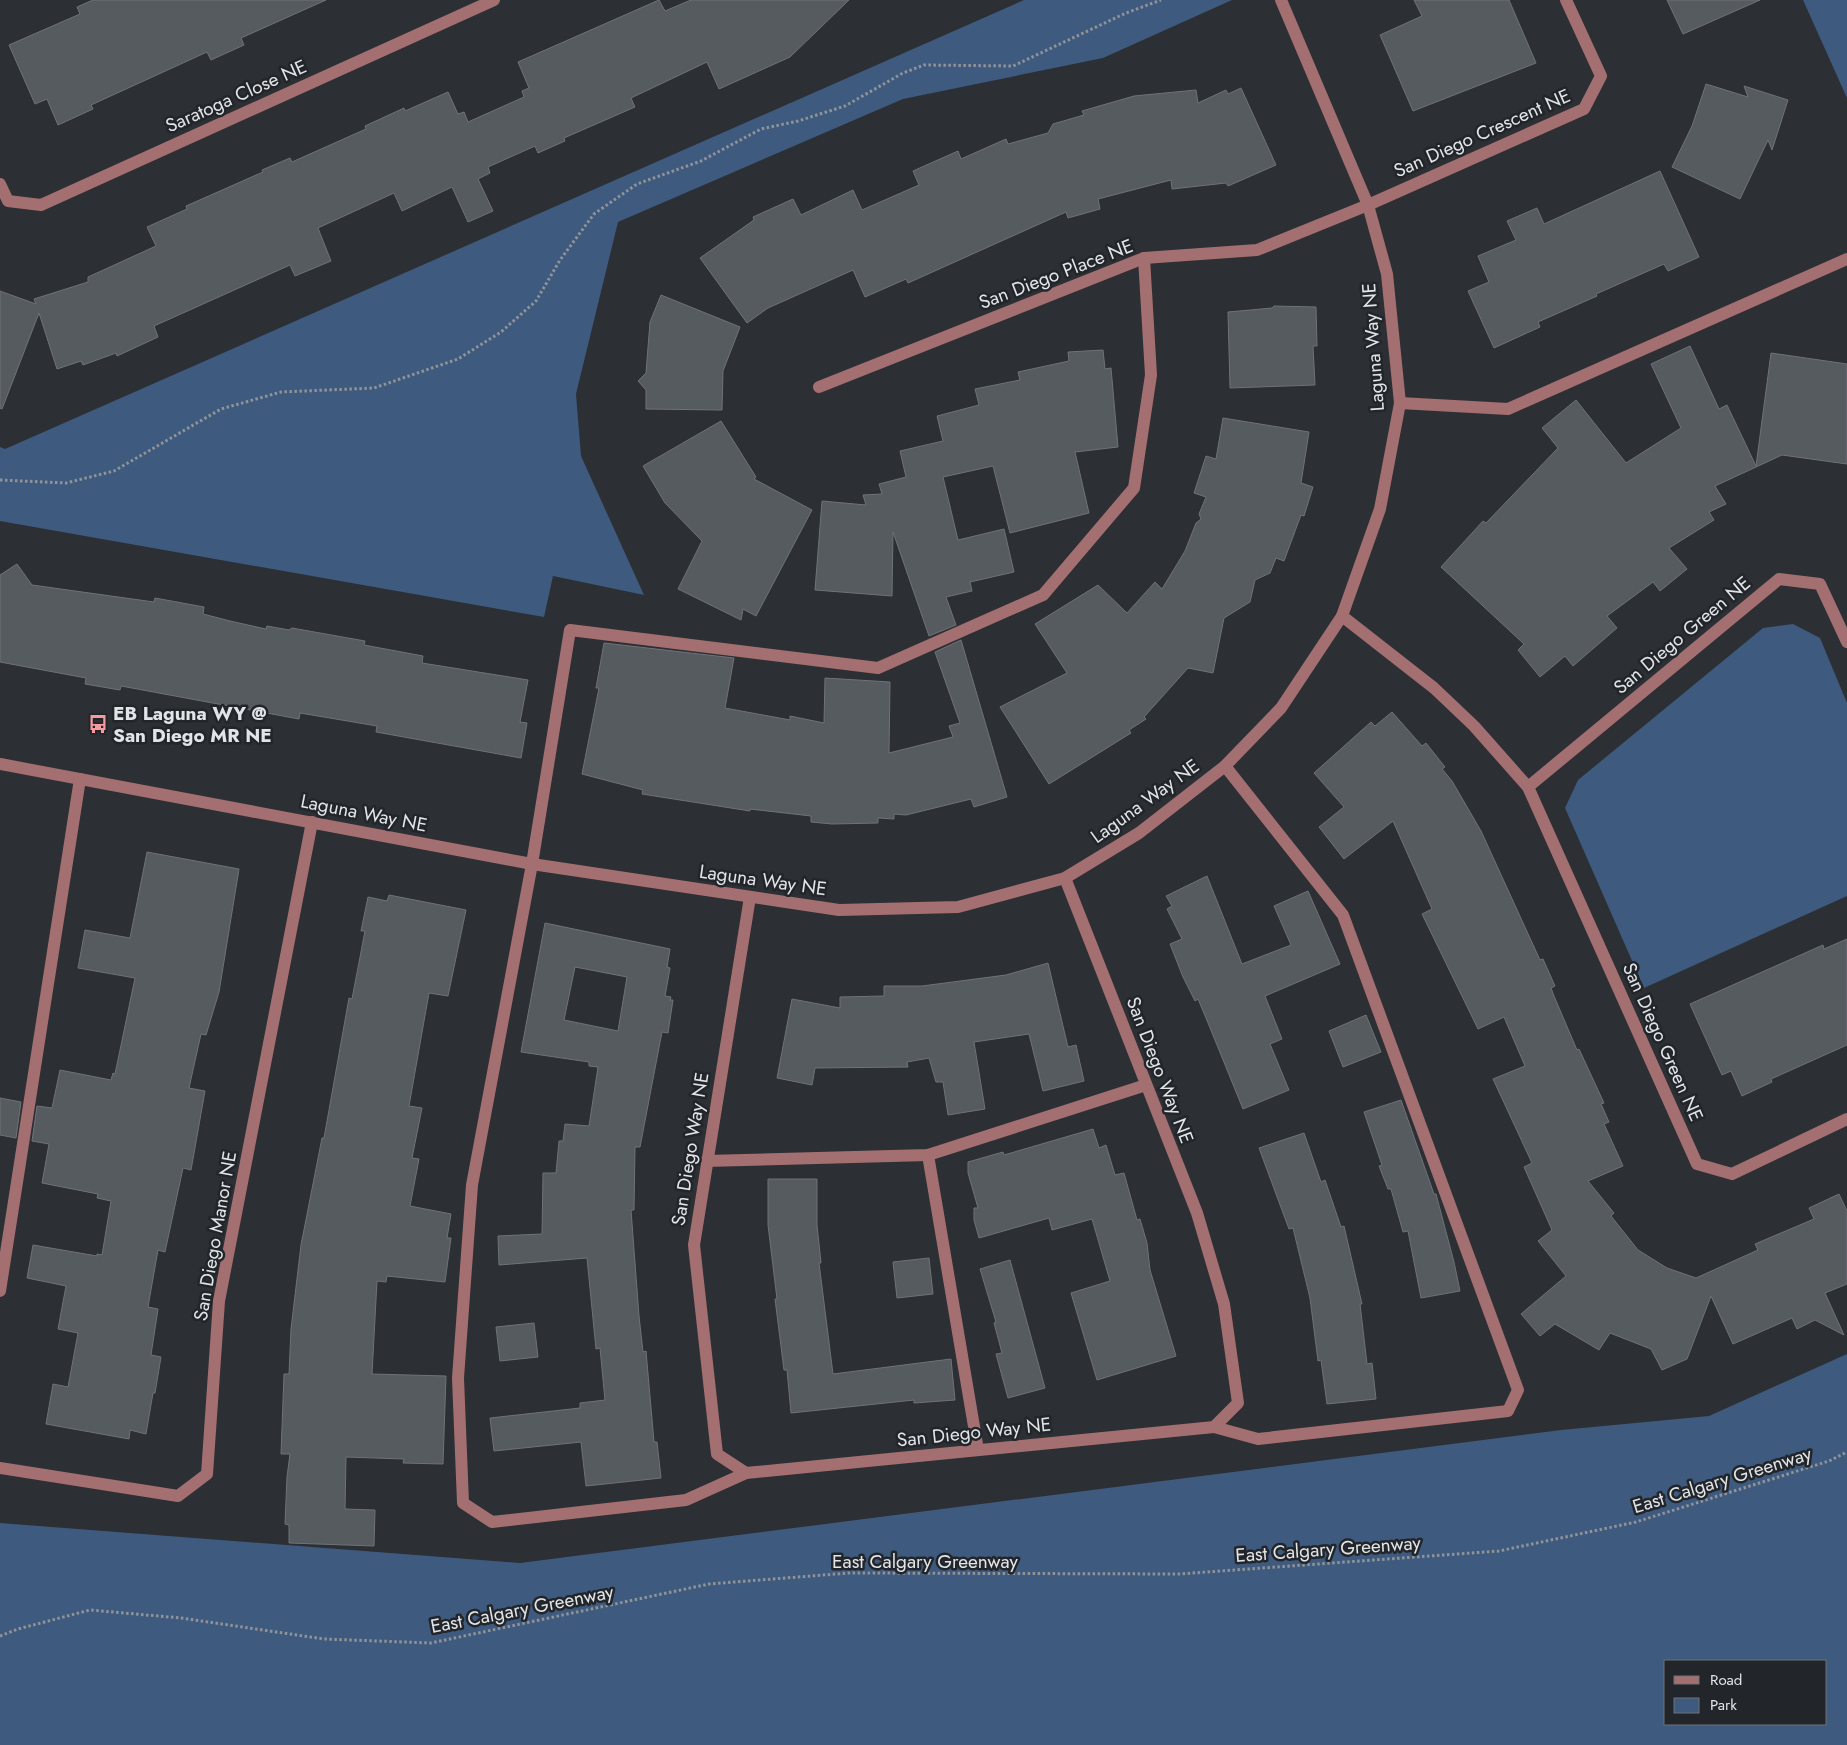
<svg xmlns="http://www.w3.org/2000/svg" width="1847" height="1745" font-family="Jost,sans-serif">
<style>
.green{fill:#3e5a7e;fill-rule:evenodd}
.building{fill:#565b60;stroke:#6f7378;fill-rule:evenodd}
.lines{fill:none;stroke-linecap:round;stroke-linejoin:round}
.path{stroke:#909397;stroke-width:3;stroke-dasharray:2.5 2.5;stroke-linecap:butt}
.minor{stroke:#a46f70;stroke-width:12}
.labels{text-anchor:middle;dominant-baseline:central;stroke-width:5;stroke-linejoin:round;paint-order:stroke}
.street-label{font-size:19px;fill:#e2e5e8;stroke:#22262a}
.poi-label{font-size:19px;font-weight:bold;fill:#e2e5e8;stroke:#22262a;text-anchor:start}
</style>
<rect width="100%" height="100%" fill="#2c2f34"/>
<g class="green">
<path d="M1024,0H1232L1103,58L903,99L618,222L576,394L581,456L644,595L553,576L544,617L0,521V447L5,449Z"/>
<path d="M1803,0H1847V98Z"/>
<path d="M1793,624L1820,638L1847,703V896L1644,988L1565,808L1578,780L1763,628Z"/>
<path d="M1847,1354V1745H0V1523L520,1563L1561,1430L1709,1416ZM1666,1661H1826V1724H1666Z"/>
</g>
<g class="building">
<path d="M93,0H326L241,38L244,45L211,60L207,52L91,105L93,109L58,125L47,99L35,104L9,45L80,14L77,7Z"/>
<path d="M659,0L665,11L691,0H849L790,57L719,89L707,62L631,98L635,107L564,138L565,141L538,153L535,146L488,167L490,173L478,179L493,211L468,222L452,187L402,211L394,193L318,228L331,261L295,276L290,265L154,326L158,337L117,356L116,353L83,365L81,361L57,369L39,313L2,409L0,408V291L36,304L34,299L88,282V277L156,246L147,227L187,209L186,206L263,172L262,170L290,158L292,162L366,129L365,126L404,108L405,111L448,92L458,114L464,112L468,122L524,97L522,91L529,88L518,62Z"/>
<path d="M1414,0H1509L1536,63L1413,111L1380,35L1422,16Z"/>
<path d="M1667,0H1760L1683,34Z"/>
<path d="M1706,84L1748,97L1744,86L1788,100L1772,150L1768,140L1740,199L1672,167L1692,126Z"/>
<path d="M1241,88L1276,165L1228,186L1226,183L1172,189L1171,180L1098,199L1100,209L1068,218L1066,212L908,283L906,279L865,297L853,270L768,308L747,323L700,258L754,220L753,217L793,199L801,215L853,190L862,210L919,185L913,171L958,151L961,159L1006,139L1008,144L1048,133L1053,124L1084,115L1082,111L1134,96L1196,90L1198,103L1226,90L1228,94Z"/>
<path d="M1660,171L1699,257L1668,271L1664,264L1596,294L1597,296L1538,322L1540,327L1494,348L1468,291L1489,282L1478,256L1516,240L1507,221L1537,208L1544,224Z"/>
<path d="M661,295L740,327L723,371L722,410L646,409V390L638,381L646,373L650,322Z"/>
<path d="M1274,306L1316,307L1317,346H1313L1315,385L1230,388L1228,312L1272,308Z"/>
<path d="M1690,346L1719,409L1727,405L1756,466L1771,353L1847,364V464L1782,455L1715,486L1726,504L1709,512L1714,520L1669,548L1687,569L1660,591L1653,582L1607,616L1617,628L1573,666L1565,656L1540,677L1518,650L1524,644L1441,567L1483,521L1486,523L1558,448L1542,428L1576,400L1626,463L1681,428L1651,364Z"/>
<path d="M1103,350L1105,369L1111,368L1118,447L1075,452L1089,513L1010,533L993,466L943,477L958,540L1004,529L1014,572L970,582L972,591L946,597L956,625L929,636L893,532L892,596L815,590L822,501L866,505L863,495L882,494L879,484L906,477L900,451L943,441L937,416L979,405L975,389L1020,380L1018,372L1069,361L1068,352Z"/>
<path d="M1223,418L1309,432L1301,483L1313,487L1304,516L1301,515L1284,561L1276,558L1270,573L1255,580L1250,602L1224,618L1213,673L1188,668L1144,717L1146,719L1129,730L1131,733L1049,784L1000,707L1067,673L1035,624L1098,585L1127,613L1155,582L1162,589L1185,551L1196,523L1201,519L1199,514L1206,497L1194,493L1206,456L1216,459Z"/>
<path d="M721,421L756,477L754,479L812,510L756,616L743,609L741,620L678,589L702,541L665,503L643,466Z"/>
<path d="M17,564L32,585L154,602L155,598L204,607L203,614L230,621L266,629L267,626L289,630L292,628L365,641L364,645L423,656L422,663L528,680L520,722L527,723L521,758L376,732L377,726L300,713L299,719L121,686L120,690L85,684L86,678L0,662V575Z"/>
<path d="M961,640L1007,797L974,807L971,799L906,815L894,814V819L878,818V823L832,824L811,822V816L750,809V811L642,794L643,790L582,774L599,688H596L604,643L734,658L725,708L790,720V716L824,723L825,678L890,682L889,753L953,737L949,726L960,723L935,652Z"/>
<path d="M1392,712L1422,746L1426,743L1445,767L1442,769L1452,781L1481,831L1540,960L1543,959L1555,986L1551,988L1554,996L1577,1050L1579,1049L1604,1103L1601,1104L1609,1122L1604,1124L1623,1166L1588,1181L1614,1213L1611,1216L1638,1250L1667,1268L1696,1278L1758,1250L1755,1244L1814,1219L1809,1208L1839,1194L1847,1211V1284L1825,1293L1844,1335L1815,1320L1797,1329L1792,1318L1733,1344L1711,1296L1687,1359L1662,1370L1651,1349L1610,1333L1599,1350L1555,1324L1540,1336L1521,1314L1566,1276L1538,1241L1552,1230L1524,1167L1532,1163L1493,1079L1525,1066L1504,1017L1478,1029L1422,914L1432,909L1393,821L1344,859L1319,827L1344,807L1314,773L1371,722L1375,726Z"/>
<path d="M147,852L239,869L219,992L206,1035L201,1034L189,1088L205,1091L191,1170L183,1168L165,1252L158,1250L148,1307L158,1309L151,1355L161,1357L155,1393H153L146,1434L130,1430L129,1439L46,1424L53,1384L68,1387L78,1333L58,1329L66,1286L27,1278L33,1245L97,1256V1254L102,1255L111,1201L97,1198L98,1194L42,1183L49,1144L32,1141L37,1106L52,1108L60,1070L111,1080L113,1073L115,1074L135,978L78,968L85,930L130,938Z"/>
<path d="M1207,876L1242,964L1291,945L1274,906L1308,891L1340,964L1265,996L1282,1039L1270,1044L1289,1090L1243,1109L1206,1018L1198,999L1195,1001L1183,977L1170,944L1182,939L1167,909L1172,906L1166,896Z"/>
<path d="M389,895L466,910L448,996L429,993L409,1106L422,1108L412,1158L419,1159L410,1206L451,1214L447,1238H451L445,1282L387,1276L386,1282L377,1281L372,1374L446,1376L443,1464L403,1463L404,1459L346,1457L345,1509L375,1510L374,1546L289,1543V1525L285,1524L287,1477L290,1454H281L284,1374H289L291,1329L301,1245L322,1138H324L349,998L352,999L365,931H361L368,897L387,901Z"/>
<path d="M545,923L670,949L667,967L670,968L665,996L671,997L670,1000H673L668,1033L662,1032L640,1147H635L634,1210H631L639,1316L643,1352L646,1351L654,1442H657L661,1478L586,1486L581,1442L494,1451L490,1418L580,1408V1403L605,1400L600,1348L596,1349L587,1258L499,1265L498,1236L542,1234L543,1173H556L559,1141H563L565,1124L589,1126L598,1067L589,1066V1062L521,1052ZM575,967L627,977L618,1031L564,1020Z"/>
<path d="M1847,939V1045L1771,1079L1772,1082L1742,1096L1731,1071L1722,1075L1690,1004L1823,945L1824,949Z"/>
<path d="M1048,963L1068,1047L1076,1045L1084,1081L1043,1091L1029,1034L974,1042L985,1109L948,1115L943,1082H936L929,1058L907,1062L908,1067L815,1068L812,1085L777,1078L792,999L840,1008V997L884,996V986H922L1006,975Z"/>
<path d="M1366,1015L1381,1052L1343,1067L1329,1031Z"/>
<path d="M0,1098L21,1102L16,1138L0,1135Z"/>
<path d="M1401,1100L1434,1194H1436L1454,1262L1460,1291L1421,1298L1408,1231L1403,1232L1391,1189H1388L1379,1166L1382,1165L1364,1112Z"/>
<path d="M1093,1129L1099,1148L1106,1145L1115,1175L1124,1173L1137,1220L1140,1219L1147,1243L1150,1270L1176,1356L1097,1380L1071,1293L1110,1281L1092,1219L1052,1230L1049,1218L979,1238L974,1220V1208H978L968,1173V1162L1003,1152L1004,1155Z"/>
<path d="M1304,1133L1321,1182L1325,1180L1341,1227L1344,1226L1362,1304H1360L1367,1364L1372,1363L1376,1399L1327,1404L1321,1360L1318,1361L1310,1298L1293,1228L1289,1229L1259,1148Z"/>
<path d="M768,1179H817V1225L821,1263H819L833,1374L951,1359L955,1400L914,1403V1400L791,1413L787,1370H784L775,1299H777L768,1225Z"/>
<path d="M929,1258L933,1294L897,1298L893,1262Z"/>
<path d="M1010,1260L1045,1388L1008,1398L996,1354L1002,1353L994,1323L996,1322L980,1269Z"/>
<path d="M534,1323L538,1357L500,1361L496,1327Z"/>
</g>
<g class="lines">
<g class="path">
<path d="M0,480L66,483L114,471L221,409L281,392L374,388L458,359L501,332L536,301L560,260L594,214L637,184L701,161L761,129L798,121L845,106L903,73L924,65L1013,66L1126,13L1161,0"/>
<path d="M0,1636L18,1629L90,1610L181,1618L324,1639L431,1643L709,1584L849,1573L1179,1574L1499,1551L1636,1522L1829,1461L1847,1452"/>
</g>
<g class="minor">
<path d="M0,184L8,201L41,205L494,0"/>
<path d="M819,387L1144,258L1257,250L1368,205L1584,109L1601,76L1566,0"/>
<path d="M1400,403L1508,409L1847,259"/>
<path d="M1342,616L1434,688L1474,726L1528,787L1697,1164L1732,1174L1847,1119"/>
<path d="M0,764L532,864L839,910L958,907L1065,878L1139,833L1225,766L1281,708L1342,616L1380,509L1400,403L1387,274L1368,205L1281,0"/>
<path d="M1528,787L1779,579L1820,584L1847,642"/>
<path d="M750,897L694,1245L717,1454L746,1473L1214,1427L1238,1403L1224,1304L1197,1213L1065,878"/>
<path d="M928,1155L978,1450"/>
<path d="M706,1161L928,1155L1146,1085"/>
<path d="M0,1291L80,779"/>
<path d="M1214,1427L1258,1439L1508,1411L1518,1390L1343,915L1225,766"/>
<path d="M0,1468L178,1496L207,1474L219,1301L312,822"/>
<path d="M746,1473L686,1500L492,1522L463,1503L458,1378L472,1185L532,864L570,630L878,668L1043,595L1134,488L1151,375L1144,258"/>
</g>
</g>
<defs>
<g id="bus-bare" transform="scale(1.5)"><path d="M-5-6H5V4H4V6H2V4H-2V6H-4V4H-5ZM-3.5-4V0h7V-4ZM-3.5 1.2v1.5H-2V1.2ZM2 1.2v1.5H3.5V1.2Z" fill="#f59b9d" stroke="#22262a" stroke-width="2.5" paint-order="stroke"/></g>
</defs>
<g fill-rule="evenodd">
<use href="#bus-bare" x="98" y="724"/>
</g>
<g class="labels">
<g class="street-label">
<text transform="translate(236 96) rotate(-24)">Saratoga Close NE</text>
<text transform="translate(1482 133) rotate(-24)">San Diego Crescent NE</text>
<text transform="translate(1056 274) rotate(-21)">San Diego Place NE</text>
<text transform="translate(1373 347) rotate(-94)">Laguna Way NE</text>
<text transform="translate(1682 635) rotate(-40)">San Diego Green NE</text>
<text transform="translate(1145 801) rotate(-36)">Laguna Way NE</text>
<text transform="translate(364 813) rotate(11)">Laguna Way NE</text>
<text transform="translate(763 880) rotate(8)">Laguna Way NE</text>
<text transform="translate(1663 1042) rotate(66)">San Diego Green NE</text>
<text transform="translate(1160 1070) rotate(69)">San Diego Way NE</text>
<text transform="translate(690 1149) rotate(-81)">San Diego Way NE</text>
<text transform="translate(215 1236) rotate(-80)">San Diego Manor NE</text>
<text transform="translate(974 1432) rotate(-6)">San Diego Way NE</text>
<text transform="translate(1722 1480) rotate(-17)">East Calgary Greenway</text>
<text transform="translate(1328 1549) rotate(-4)">East Calgary Greenway</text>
<text x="925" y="1561">East Calgary Greenway</text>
<text transform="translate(522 1609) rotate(-11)">East Calgary Greenway</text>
</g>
<g class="poi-label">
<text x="113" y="713">EB Laguna WY @<tspan x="113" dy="22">San Diego MR NE</tspan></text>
</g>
</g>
<rect x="1664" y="1660" width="162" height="65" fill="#22262a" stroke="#6f7276"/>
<rect x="1674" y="1676" width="25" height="8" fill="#a46f70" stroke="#6f7276"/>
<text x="1710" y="1685" font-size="15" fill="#e2e5e8">Road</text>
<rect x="1674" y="1698" width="25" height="15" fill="#3e5a7e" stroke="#6f7276"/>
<text x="1710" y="1710" font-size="15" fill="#e2e5e8">Park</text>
</svg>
